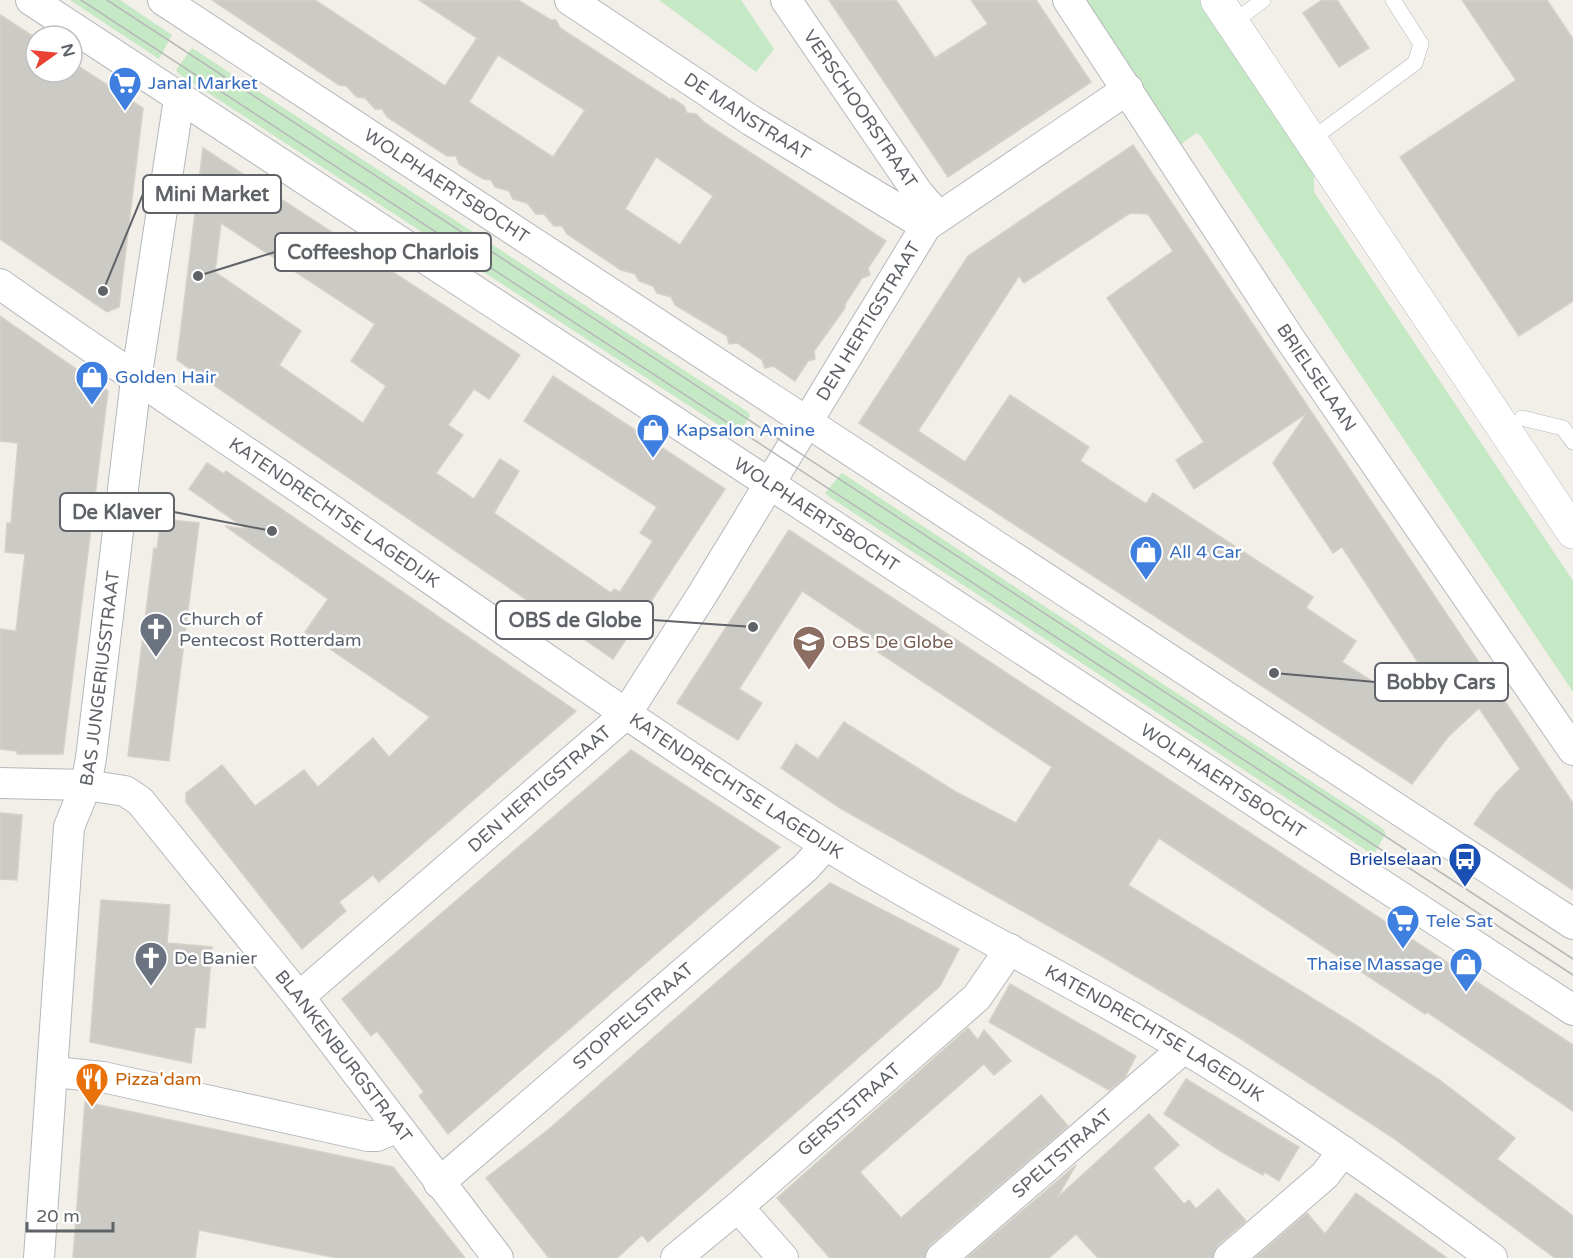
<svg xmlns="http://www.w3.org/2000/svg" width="1573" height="1258" font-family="'Varela Round',sans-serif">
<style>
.green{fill:#c5e8c5}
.building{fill:#cccac5;stroke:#d6d1c6;stroke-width:1.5;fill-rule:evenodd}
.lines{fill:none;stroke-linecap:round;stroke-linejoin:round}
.lane-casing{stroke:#b5b8bc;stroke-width:16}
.street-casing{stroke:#b5b8bc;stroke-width:32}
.secondary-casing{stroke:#b6babf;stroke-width:34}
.lane{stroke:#fff;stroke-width:15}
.street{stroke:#fff;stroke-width:30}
.secondary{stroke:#fff;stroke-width:33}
.tram{stroke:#b6b7b8;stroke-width:1.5}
.labels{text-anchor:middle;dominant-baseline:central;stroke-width:5;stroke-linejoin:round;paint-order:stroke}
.shop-label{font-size:18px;fill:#366cbe;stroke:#fff;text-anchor:start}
.street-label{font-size:18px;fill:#5f6368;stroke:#fff}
.worship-label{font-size:18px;fill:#5b616d;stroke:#fff;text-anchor:start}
.education-label{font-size:18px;fill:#785e54;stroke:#fff;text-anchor:start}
.transit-label{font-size:18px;fill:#164399;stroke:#fff;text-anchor:end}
.food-label{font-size:18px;fill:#c56008;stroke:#fff;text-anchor:start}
.leader{fill:none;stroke:#5f6368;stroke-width:2}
.callout-dot{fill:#5f6368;stroke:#fff;stroke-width:2}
.callout{fill:#fff;stroke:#5f6368;stroke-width:2}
.callout-label{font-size:20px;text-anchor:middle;font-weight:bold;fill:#5f6368}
</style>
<rect width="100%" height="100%" fill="#f1efe8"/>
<g class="green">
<path d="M70,0H120L172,35L159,59Z"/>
<path d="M659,0H741L774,49L756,72Z"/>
<path d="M1074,0H1203L1314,164V192L1573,581V692L1200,135L1196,133L1180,145Z"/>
<path d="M192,48L748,412L750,416L738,434L734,435L179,74L176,70Z"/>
<path d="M842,473L1382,828L1386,833L1375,852L1370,853L828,496L825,493Z"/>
</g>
<g class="building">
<path d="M212,0H315L445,86L477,38L419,0H518L551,20H556L560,28L671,100L672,98L684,106L687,113L696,114L705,123L886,241L868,268L870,275L862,278L845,304V308L814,351L815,359L808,361L795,381L773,366L765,368L762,360L737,343L729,344L727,336L675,305L671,297L657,293L653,286L639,281L635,274L621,270L567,234L562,226H554L544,214H536L527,203L513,199L509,191L495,187L491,180L483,179L459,164L456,156H447L387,117L382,109H375L365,98L357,97L346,86L339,85ZM498,55L585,110L553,157L469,102ZM656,157L713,196L680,245L625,209Z"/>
<path d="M829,0H896L935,58L988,24L971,0H1036L1091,82L948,177Z"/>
<path d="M1322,0H1337L1369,48L1339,67L1303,13Z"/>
<path d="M1462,0H1547L1573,39V301L1519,336L1400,157L1516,80Z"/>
<path d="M0,15L36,38V72H72V62L143,108L119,307L107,312L0,239Z"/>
<path d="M1133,145L1573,803V890L1474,824L1496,793L1520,769L1479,708L1448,737L1412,784L859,423L968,256ZM1130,213L1148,214L1173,251L1107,298L1204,442L1176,460L1194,489L1307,413L1273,463L1333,553L1342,547L1439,694L1417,680L1398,698L1342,662L1356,641L1306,608L1313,597L1153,493L1146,504L1080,461L1089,447L1010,395L965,462L918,431L1019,276L1024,283Z"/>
<path d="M203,148L520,355L489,399L474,389L448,425L463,435L436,473L474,499L500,459L519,471L494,513L611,593L614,589L620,592L653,541L640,533L657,507L524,421L553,376L725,489L613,659L177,360ZM221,223L375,324L351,361L386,386L363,423L279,365L301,331L215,272Z"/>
<path d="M0,316L108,391L63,754H17V751L0,749V629L16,631L25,554L5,552L7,523H11L18,443L0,441Z"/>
<path d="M207,463L224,474L226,471L576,711L379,882L373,875L339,902L346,911L302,949L186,802V793L222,765L255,806L304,770L318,787L373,738L389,757L430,717L305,632L328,599L225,526L246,529L189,489Z"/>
<path d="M161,519L199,523L169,761L128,756L154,548L157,549Z"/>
<path d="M789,530L1573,1045V1111L1427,1012L1425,1014L1159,838L1128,885L1351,1022L1441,1081L1515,1138L1497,1159L1573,1216V1258H1555L1392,1137L1238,1037L1100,955L840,808L781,768L796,744L818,759L844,722L956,792L1016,823L1052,767L878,652L883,645L802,591L739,689L762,703L738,740L677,703Z"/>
<path d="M631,750L780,847L448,1134L419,1096L424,1092L377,1031L371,1036L342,999Z"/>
<path d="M0,813L22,815L17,880L0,879Z"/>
<path d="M830,883L959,949L940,986L648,1242L642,1235L617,1258H549L486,1178L549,1129Z"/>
<path d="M101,900L170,905L167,943L212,947L205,1028L195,1027L191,1063L90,1042Z"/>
<path d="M1010,984L1136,1056L1125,1077L1109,1090L989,1022Z"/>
<path d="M968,1028L978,1040L984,1030L1011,1061L994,1075L984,1064L860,1172L901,1218L1041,1095L1068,1126L930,1245L924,1258H830L777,1198Z"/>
<path d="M1186,1079L1299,1147L1279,1181L1265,1172L1263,1175L1227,1155L1164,1114Z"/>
<path d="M85,1102L393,1167L465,1258H337L199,1230L195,1258H73Z"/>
<path d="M1149,1114L1179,1145L1153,1168L1184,1204L1189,1200L1196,1209L1218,1189L1246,1221L1218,1245L1212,1258H1098L1076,1234L1049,1258H967L1076,1165L1057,1198Z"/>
<path d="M1356,1193L1447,1258H1255L1307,1213L1325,1234Z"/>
</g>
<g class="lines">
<g class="lane-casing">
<g id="lane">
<path d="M1233,23L1263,0"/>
<path d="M1312,139L1415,63L1421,44L1393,0"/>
<path d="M1522,418L1563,428L1573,442"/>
</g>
</g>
<g class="street-casing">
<g id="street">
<path id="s1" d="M31,0L1573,1010"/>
<path id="s2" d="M163,0L1573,924"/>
<path id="s3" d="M570,0L752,121L926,226"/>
<path id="s4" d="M786,0L918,193L938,216"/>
<path id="s5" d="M1068,0L1290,339L1573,750"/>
<path id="s6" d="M0,284C110,362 222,435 333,511C495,623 656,738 823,843C926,908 1036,962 1142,1023C1264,1094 1379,1174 1492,1258"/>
<path id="s7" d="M0,783L86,785L125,791L140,801L299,997L498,1258"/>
<path id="s8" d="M299,997L626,714L702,595L926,226L1128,89"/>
<path d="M54,1072L103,1077L368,1136H377L397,1127"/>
<path id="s9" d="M439,1183L805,868L826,845"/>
<path d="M738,1207L783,1258"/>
<path id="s10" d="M39,1258L69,827L86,785L91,758L136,380L179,99"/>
<path id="s11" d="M676,1258L738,1207L977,997L1010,949"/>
<path id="s12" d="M941,1258L1183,1049"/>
<path d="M1229,1258L1325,1175L1343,1151"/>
</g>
</g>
<g class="secondary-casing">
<path id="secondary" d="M1217,0L1573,532"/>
</g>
<use href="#lane" class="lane"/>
<use href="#street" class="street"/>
<use href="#secondary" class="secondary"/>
<g class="tram">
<path d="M81,0L1573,975"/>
<path d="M107,0L1573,959"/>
</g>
</g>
<defs>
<g id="supermarket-pin" transform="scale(1.725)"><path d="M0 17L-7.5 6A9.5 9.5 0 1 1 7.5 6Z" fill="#3f7fe0" stroke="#fff"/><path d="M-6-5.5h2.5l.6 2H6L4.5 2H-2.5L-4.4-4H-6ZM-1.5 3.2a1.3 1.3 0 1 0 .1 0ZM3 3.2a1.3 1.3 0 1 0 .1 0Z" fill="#fff"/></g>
<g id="shop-pin" transform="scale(1.725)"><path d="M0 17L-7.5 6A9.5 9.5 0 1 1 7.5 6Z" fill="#3f7fe0" stroke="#fff"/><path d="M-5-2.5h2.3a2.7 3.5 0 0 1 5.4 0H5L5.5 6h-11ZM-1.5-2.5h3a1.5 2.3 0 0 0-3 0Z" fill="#fff"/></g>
<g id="church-pin" transform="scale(1.725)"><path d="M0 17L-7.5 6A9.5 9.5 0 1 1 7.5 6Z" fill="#6b7280" stroke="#fff"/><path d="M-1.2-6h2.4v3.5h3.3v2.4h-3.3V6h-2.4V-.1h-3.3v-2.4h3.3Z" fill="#fff"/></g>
<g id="school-pin" transform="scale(1.725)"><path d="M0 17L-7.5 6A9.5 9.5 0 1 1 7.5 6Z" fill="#8d6e63" stroke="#fff"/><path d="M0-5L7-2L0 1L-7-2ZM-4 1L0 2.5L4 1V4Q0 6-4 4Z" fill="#fff"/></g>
<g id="bus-pin" transform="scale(1.725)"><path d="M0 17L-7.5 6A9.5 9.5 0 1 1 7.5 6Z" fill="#1a4fb4" stroke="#fff"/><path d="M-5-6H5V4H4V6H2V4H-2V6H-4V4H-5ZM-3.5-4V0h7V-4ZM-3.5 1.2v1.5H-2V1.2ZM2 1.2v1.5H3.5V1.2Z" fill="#fff"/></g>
<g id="restaurant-pin" transform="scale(1.725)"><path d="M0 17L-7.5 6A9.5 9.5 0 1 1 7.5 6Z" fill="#e8710a" stroke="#fff"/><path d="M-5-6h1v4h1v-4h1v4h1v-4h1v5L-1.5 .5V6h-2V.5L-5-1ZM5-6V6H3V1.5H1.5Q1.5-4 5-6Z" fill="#fff"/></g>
</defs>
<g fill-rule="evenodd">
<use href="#supermarket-pin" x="125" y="83"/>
<use href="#shop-pin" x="92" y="377"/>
<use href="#shop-pin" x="653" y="430"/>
<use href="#shop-pin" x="1146" y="552"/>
<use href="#church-pin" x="156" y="629"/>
<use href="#school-pin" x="809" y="642"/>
<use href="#bus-pin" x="1465" y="859"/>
<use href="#supermarket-pin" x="1403" y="921"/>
<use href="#church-pin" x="151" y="958"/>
<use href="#shop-pin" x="1466" y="964"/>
<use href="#restaurant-pin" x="92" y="1079"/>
</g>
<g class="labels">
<g class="shop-label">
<text x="148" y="83">Janal Market</text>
<text x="115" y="377">Golden Hair</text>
<text x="676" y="430">Kapsalon Amine</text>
<text x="1169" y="552">All 4 Car</text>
<text x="1426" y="921">Tele Sat</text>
<text x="1443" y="964" text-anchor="end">Thaise Massage</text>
</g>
<g class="street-label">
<text stroke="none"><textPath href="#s4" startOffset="132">VERSCHOORSTRAAT</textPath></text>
<text stroke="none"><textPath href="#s3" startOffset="212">DE MANSTRAAT</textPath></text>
<text stroke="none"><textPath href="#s2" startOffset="339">WOLPHAERTSBOCHT</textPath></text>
<text stroke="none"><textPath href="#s8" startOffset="894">DEN HERTIGSTRAAT</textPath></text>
<text stroke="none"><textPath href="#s5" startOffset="452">BRIELSELAAN</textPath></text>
<text stroke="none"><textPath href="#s6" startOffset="405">KATENDRECHTSE LAGEDIJK</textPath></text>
<text stroke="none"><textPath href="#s1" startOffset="939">WOLPHAERTSBOCHT</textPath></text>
<text stroke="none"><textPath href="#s10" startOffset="585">BAS JUNGERIUSSTRAAT</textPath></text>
<text stroke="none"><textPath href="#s1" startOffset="1425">WOLPHAERTSBOCHT</textPath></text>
<text stroke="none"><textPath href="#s6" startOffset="891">KATENDRECHTSE LAGEDIJK</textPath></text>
<text stroke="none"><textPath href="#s8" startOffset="318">DEN HERTIGSTRAAT</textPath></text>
<text stroke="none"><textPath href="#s9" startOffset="256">STOPPELSTRAAT</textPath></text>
<text stroke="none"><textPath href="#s6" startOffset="1377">KATENDRECHTSE LAGEDIJK</textPath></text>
<text stroke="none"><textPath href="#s7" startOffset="470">BLANKENBURGSTRAAT</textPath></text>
<text stroke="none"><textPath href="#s11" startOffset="228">GERSTSTRAAT</textPath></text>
<text stroke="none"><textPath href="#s12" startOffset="160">SPELTSTRAAT</textPath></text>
</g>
<g class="worship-label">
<text x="179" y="619">Church of<tspan x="179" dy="21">Pentecost Rotterdam</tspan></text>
<text x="174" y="958">De Banier</text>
</g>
<g class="education-label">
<text x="832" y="642">OBS De Globe</text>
</g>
<g class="transit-label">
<text x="1442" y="859">Brielselaan</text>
</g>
<g class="food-label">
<text x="115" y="1079">Pizza'dam</text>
</g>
</g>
<path class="leader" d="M103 291L143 194M198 276L275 252M272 531L174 512M753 627L653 620M1274 673L1375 682"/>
<g class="callout-dot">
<circle cx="103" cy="291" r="6"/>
<circle cx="198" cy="276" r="6"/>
<circle cx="272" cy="531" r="6"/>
<circle cx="753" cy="627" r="6"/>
<circle cx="1274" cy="673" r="6"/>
</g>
<g class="callout">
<rect x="143" y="175" width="138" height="38" rx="6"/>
<rect x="275" y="233" width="216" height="38" rx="6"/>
<rect x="60" y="493" width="114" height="38" rx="6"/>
<rect x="496" y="601" width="157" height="38" rx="6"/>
<rect x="1375" y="663" width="133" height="38" rx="6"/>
</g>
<g class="callout-label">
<text x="212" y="201">Mini Market</text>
<text x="383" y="259">Coffeeshop Charlois</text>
<text x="117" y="519">De Klaver</text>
<text x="575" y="627">OBS de Globe</text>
<text x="1441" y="689">Bobby Cars</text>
</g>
<g transform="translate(54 54) rotate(75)"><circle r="28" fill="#ffffff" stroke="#bfc1c3" stroke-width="1.5"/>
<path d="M0-4.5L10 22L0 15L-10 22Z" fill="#ea4335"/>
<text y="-9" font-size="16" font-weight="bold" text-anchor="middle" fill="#5f6368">N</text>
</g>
<path d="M27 1222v9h86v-9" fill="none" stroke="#5f6368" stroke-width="3"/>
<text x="36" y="1222" font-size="18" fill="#5f6368" stroke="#ffffff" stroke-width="4.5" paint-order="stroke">20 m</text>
</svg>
